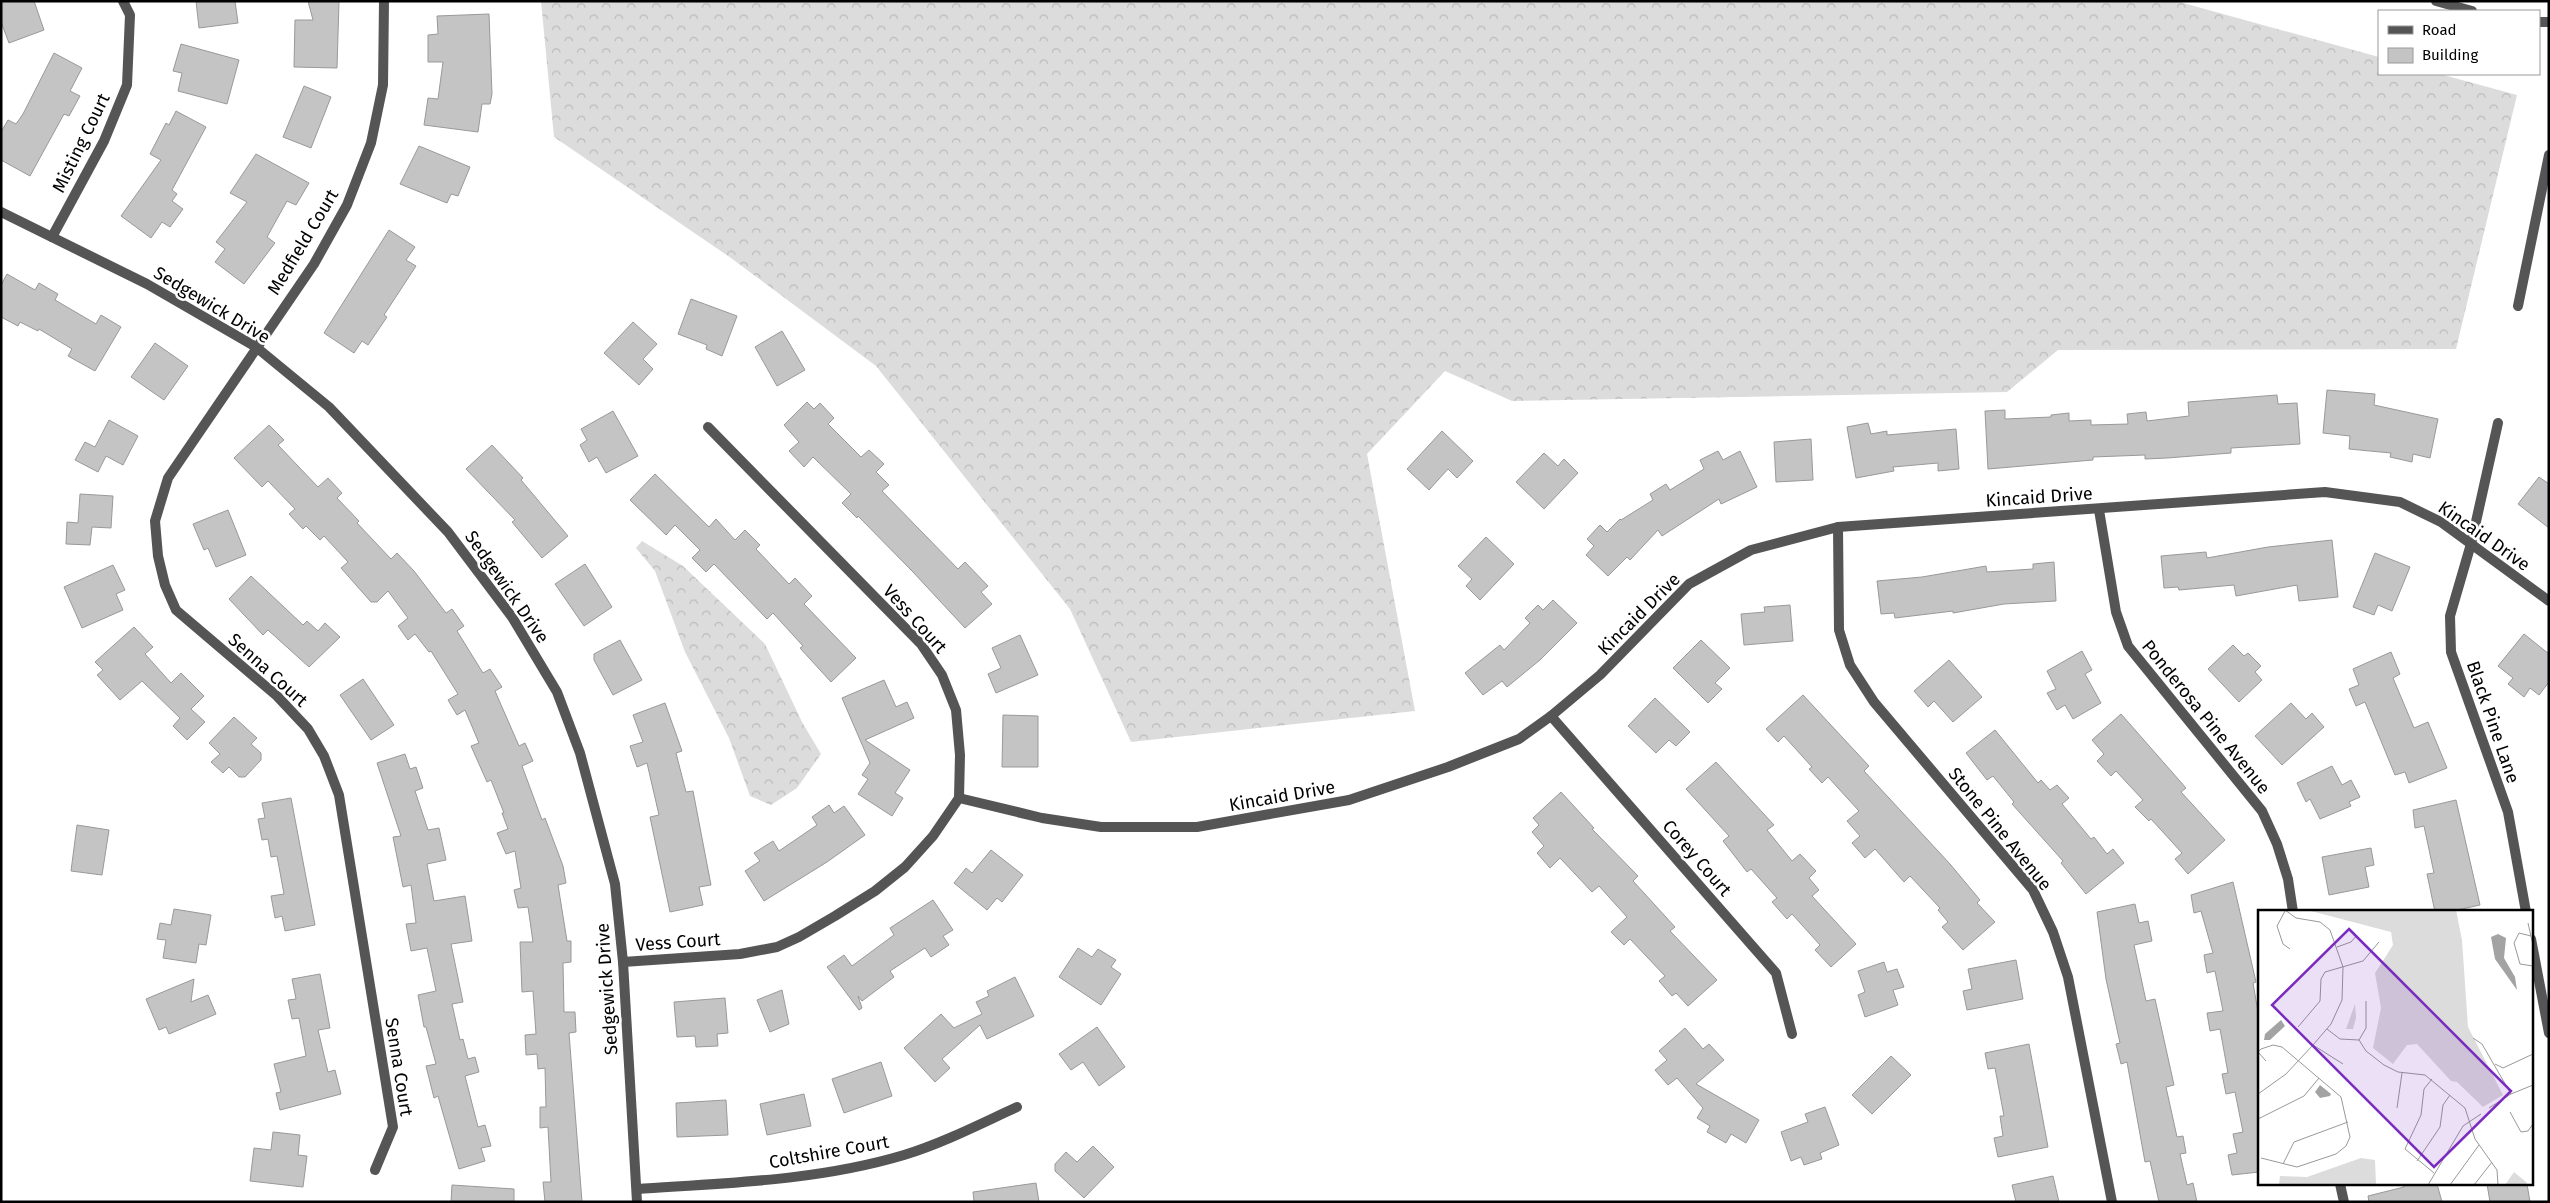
<svg xmlns="http://www.w3.org/2000/svg" width="2550" height="1203" font-family="'Fira Sans',sans-serif">
<style>
.forest{fill:url(#forest-crowns)}
.building{fill:#c4c4c4;stroke:#999}
.lines{fill:none;stroke-linecap:round;stroke-linejoin:round}
.minor{stroke:#555;stroke-width:10}
.labels{text-anchor:middle;dominant-baseline:central;stroke-width:5;stroke-linejoin:round;paint-order:stroke}
.street-label{font-size:18px;fill:#000;stroke:#fff}
.inset-road{fill:none;stroke:#999;stroke-width:1}
.view{fill:#7b2cbf;fill-opacity:0.15;stroke:#7b2cbf;stroke-width:2.5}
.inset-edge{fill:none;stroke:#000;stroke-width:2.5}
</style>
<defs>
<pattern id="forest-crowns" width="20" height="18" patternUnits="userSpaceOnUse" patternTransform="scale(1.25)"><rect width="20" height="18" fill="#dcdcdc"/><path d="M2 6a3 3 0 1 1 6 0M12 15a3 3 0 1 1 6 0" fill="none" stroke="#bbb"/></pattern>
</defs>
<rect width="100%" height="100%" fill="#fff"/>
<g class="forest">
<path d="M541,1H2176L2379,57V74H2440L2517,95L2456,349L2058,350L2007,392L1512,401L1445,371L1367,454L1415,711L1131,742L1070,609L876,366L731,258L554,137Z"/>
<path d="M642,541L683,566L765,644L802,722L821,754L797,788L771,805L750,796L729,738L685,652L655,571L636,548Z"/>
</g>
<g class="building">
<path d="M1,1H34L44,30L9,43L1,22Z"/>
<path d="M196,1H235L238,23L199,28Z"/>
<path d="M308,1H339L337,68L294,67L295,20H313Z"/>
<path d="M489,14L492,94L490,104H482L478,132L424,125L428,98L438,99L443,62H428V35L438,34L437,16Z"/>
<path d="M181,44L239,60L227,104L178,91L182,73L173,71Z"/>
<path d="M54,53L82,68L70,91L80,96L69,116L64,114L30,176L1,160V132L8,120L16,124L23,114Z"/>
<path d="M304,86L331,97L311,148L283,137Z"/>
<path d="M176,111L206,127L172,190L177,194L172,201L183,209L170,227L162,222L151,238L121,216L161,160L150,154L166,123L169,125Z"/>
<path d="M419,146L470,167L458,196L451,194L447,203L400,184Z"/>
<path d="M256,154L309,183L296,205L287,201L267,237L275,243L244,284L215,262L225,249L216,242L247,202L230,193Z"/>
<path d="M389,230L415,247L406,260L416,266L384,315L387,317L368,345L362,341L354,353L324,333Z"/>
<path d="M7,274L35,290L39,283L58,294L55,300L96,324L101,315L121,327L95,371L68,356L72,349L39,329L38,331L20,322L18,326L1,317V285Z"/>
<path d="M691,299L737,316L722,356L706,349L707,345L678,334Z"/>
<path d="M633,322L657,344L643,359L653,369L639,385L604,353Z"/>
<path d="M782,331L805,370L777,386L755,347Z"/>
<path d="M155,343L188,366L164,400L131,377Z"/>
<path d="M2327,390L2375,394L2374,405L2438,419L2430,458L2413,454L2412,462L2390,457L2391,453L2349,449L2350,436L2323,433Z"/>
<path d="M2277,395L2278,404L2297,403L2300,444L2231,448V453L2167,458L2145,459V455L2093,457V460L1988,469L1985,411L2005,410V419L2051,417V415L2069,413V421L2091,420V425L2128,424L2127,414L2146,412L2147,421L2189,416L2188,402Z"/>
<path d="M807,402L814,409L820,403L834,418L828,424L861,457L869,450L884,464L876,472L889,485L882,491L958,569L965,562L988,586L981,592L992,604L965,628L913,572L858,516L857,518L842,503L851,494L813,457L804,467L789,451L799,442L784,425Z"/>
<path d="M613,411L638,456L606,473L597,457L589,462L580,445L587,440L581,429Z"/>
<path d="M109,420L138,436L123,465L106,456L98,472L75,460L85,442L95,447Z"/>
<path d="M1868,423L1871,434L1887,431V435L1956,429L1959,469L1938,471V463L1893,467L1894,471L1856,478L1847,427Z"/>
<path d="M269,425L284,440L278,445L318,487L328,478L342,493L337,498L359,521L357,523L391,559L397,553L414,571L446,613L452,609L464,626L457,631L483,673L490,669L502,687L495,691L519,746L525,743L533,761L522,766L542,820L545,818L563,866L566,883L558,885L567,941H571V962L563,963L564,1012H575L576,1032L569,1033L582,1202H545L543,1182H551L548,1127L540,1128V1107H546L545,1068L538,1069L537,1054L526,1055L525,1035L536,1034L533,991L522,992L520,942H533L528,907L518,908L514,890L521,888L515,851L506,854L497,833L508,829L502,813H504L491,780L487,782L471,746L479,743L465,710L457,715L448,700L458,694L431,651L429,652L415,634L408,640L398,626L408,618L388,591L377,602H371L341,568L348,562L324,536L320,540L306,526L303,529L289,514L295,509L268,481L262,487L234,458Z"/>
<path d="M1442,431L1473,461L1457,478L1448,469L1429,490L1407,469Z"/>
<path d="M1811,439L1813,480L1776,482L1774,442Z"/>
<path d="M492,445L523,478L521,480L568,536L542,558L512,522L515,520L466,469Z"/>
<path d="M1718,451L1723,460L1740,451L1757,487L1721,504L1719,499L1662,536L1658,530L1630,560L1627,557L1608,576L1586,555L1594,546L1587,539L1600,525L1607,532L1620,519L1621,520L1653,500L1650,494L1666,484L1670,490L1704,469L1700,460Z"/>
<path d="M1544,453L1558,466L1564,459L1578,473L1544,509L1516,482Z"/>
<path d="M655,474L709,527L716,519L735,540L745,530L760,545L756,549L789,584L795,578L812,596L804,604L856,658L831,682L800,648L803,646L773,613L767,619L714,564L706,572L692,558L700,550L675,525L666,535L630,500Z"/>
<path d="M2539,477L2549,484V528L2518,504Z"/>
<path d="M80,494L113,496L111,528L92,527L90,545L66,544L67,522L78,523Z"/>
<path d="M228,510L246,555L216,567L208,548L204,550L193,524Z"/>
<path d="M1486,537L1514,564L1480,600L1466,586L1472,579L1458,566Z"/>
<path d="M2332,540L2338,597L2299,601L2297,585L2236,596L2234,585L2179,590L2178,587L2164,588L2161,556L2206,552L2207,558L2268,547Z"/>
<path d="M2375,553L2410,567L2392,611L2378,605L2374,615L2353,607Z"/>
<path d="M2054,562L2056,601L2004,604L1953,613V611L1895,618L1894,613L1881,614L1877,581L1922,577L1986,566L1987,572L2033,569V564Z"/>
<path d="M585,564L612,607L584,626L555,584Z"/>
<path d="M113,565L125,590L116,594L123,610L82,628L64,587Z"/>
<path d="M251,576L303,625L307,621L318,631L325,623L340,637L309,667L268,630L263,635L229,599Z"/>
<path d="M1553,600L1577,623L1540,660L1507,687L1502,681L1483,695L1465,673L1500,645L1504,650L1530,623L1525,618L1538,605L1543,610Z"/>
<path d="M1790,605L1793,641L1744,645L1741,614L1765,612L1764,607Z"/>
<path d="M134,627L153,647L145,654L171,683L181,673L204,696L191,709L205,722L187,740L173,726L180,718L142,681L120,700L97,675L103,670L95,662Z"/>
<path d="M2524,634L2549,654V682L2539,695L2530,688L2524,697L2508,684L2513,678L2498,666Z"/>
<path d="M1020,635L1038,675L996,693L988,674L1001,668L992,648Z"/>
<path d="M620,640L642,680L613,695L594,660V654Z"/>
<path d="M1701,640L1730,668L1715,683L1722,689L1708,703L1673,668Z"/>
<path d="M2233,645L2244,656L2248,653L2261,666L2255,672L2262,680L2239,702L2208,669Z"/>
<path d="M2082,651L2092,670L2085,674L2101,703L2073,719L2065,705L2057,710L2047,693L2056,689L2047,671Z"/>
<path d="M2391,652L2400,674L2393,678L2414,728L2428,722L2447,768L2409,783L2405,772L2395,775L2365,702L2356,706L2349,689L2359,685L2353,669Z"/>
<path d="M1949,660L1982,697L1953,722L1934,701L1928,707L1914,691Z"/>
<path d="M363,679L394,725L371,740L340,695Z"/>
<path d="M884,680L896,707L907,702L914,718L865,740L910,770L895,793L903,798L892,816L858,794L868,779L862,775L870,763L842,698Z"/>
<path d="M1803,695L1869,766L1864,771L1950,864L1980,900L1977,903L1995,922L1963,950L1942,927L1948,922L1938,910L1940,908L1910,876L1904,882L1875,849L1865,858L1852,843L1860,836L1847,821L1859,811L1828,777L1822,783L1809,769L1812,767L1784,736L1778,742L1766,729Z"/>
<path d="M1655,698L1690,732L1676,746L1669,740L1656,753L1628,726Z"/>
<path d="M665,703L682,751L676,753L686,792L693,791L711,885L699,887L703,905L670,912L650,817L659,815L647,763L637,767L630,746L643,742L633,715Z"/>
<path d="M2291,703L2306,719L2312,713L2324,727L2282,765L2255,736Z"/>
<path d="M2121,714L2186,788L2181,792L2225,840L2188,874L2175,859L2182,853L2151,819L2149,821L2135,807L2143,800L2116,771L2111,776L2097,761L2104,754L2092,740Z"/>
<path d="M1003,715L1038,716V767H1002Z"/>
<path d="M234,717L257,738L251,744L261,753V760L245,777H239L229,767L223,773L211,762L220,754L209,743Z"/>
<path d="M1995,730L2038,783L2041,780L2050,790L2057,785L2069,798L2062,804L2091,839L2094,837L2107,854L2113,849L2124,863L2086,894L2061,863L2063,861L2012,804L2014,802L1993,776L1987,780L1966,753Z"/>
<path d="M405,754L410,769L416,767L423,788L415,791L428,830L439,828L446,860L427,864L434,901L465,896L472,941L451,944L463,1002L452,1004L460,1040L463,1039L468,1059L475,1057L479,1072L465,1076L478,1127L485,1125L491,1146L481,1148L485,1161L459,1169L438,1096L434,1098L426,1066L436,1064L426,1027H424L418,995L436,991L427,948L411,951L406,924L416,923L411,885L403,887L393,837L401,836L377,763Z"/>
<path d="M1716,762L1774,825L1767,830L1792,861L1800,854L1816,871L1809,878L1819,890L1812,896L1856,944L1831,967L1815,950L1820,945L1792,914L1787,919L1772,902L1777,898L1751,869L1747,872L1723,841L1729,836L1686,789Z"/>
<path d="M2332,766L2342,785L2351,780L2360,797L2349,802L2351,806L2320,819L2310,799L2306,802L2297,783Z"/>
<path d="M1561,792L1594,828L1592,829L1638,876L1633,881L1675,927L1670,931L1717,980L1688,1006L1676,993L1672,996L1659,981L1665,976L1630,939L1624,945L1611,932L1627,917L1599,886L1592,892L1560,858L1550,868L1537,853L1544,846L1532,832L1539,825L1533,818Z"/>
<path d="M291,798L315,925L285,931L282,916L275,918L271,896L284,894L277,856L271,857L268,839L262,840L258,819L265,818L262,803Z"/>
<path d="M2456,800L2480,905L2448,912H2435L2427,874L2434,873L2424,826L2415,828L2413,810Z"/>
<path d="M829,805L834,813L844,806L865,835L827,862L764,901L745,871L760,861L754,853L773,841L779,851L817,825L812,817Z"/>
<path d="M77,825L109,830L102,875L71,871Z"/>
<path d="M2371,848L2374,865L2365,867L2369,887L2329,895L2322,857Z"/>
<path d="M991,850L1023,875L1002,902L997,898L987,910L954,883L966,868L972,873Z"/>
<path d="M2233,882L2256,982L2253,983L2259,1018V1172L2232,1175L2228,1155L2237,1153L2233,1134L2243,1132L2235,1092L2226,1094L2222,1074L2228,1073L2220,1029L2210,1031L2207,1013L2223,1011L2215,971L2207,973L2204,955L2213,953L2201,911L2194,913L2191,895Z"/>
<path d="M933,900L953,930L943,936L949,945L931,957L925,948L890,971L894,977L862,1001L858,996L862,1008L859,1010L827,967L844,955L852,966L894,935L890,928Z"/>
<path d="M2135,904L2139,923L2148,921L2152,941L2134,945L2146,1001L2155,999L2174,1085L2166,1087L2177,1137L2183,1136L2186,1153L2180,1154L2187,1185L2193,1183L2197,1202H2159L2150,1161L2145,1162L2127,1062L2121,1064L2116,1044L2120,1043L2106,979L2097,912Z"/>
<path d="M174,909L211,915L206,945L199,944L196,963L163,958L166,940L157,939L160,923L171,925Z"/>
<path d="M1078,948L1092,957L1098,949L1116,960L1111,967L1121,974L1101,1005L1059,977Z"/>
<path d="M2016,960L2023,999L1967,1010L1963,991L1972,989L1968,969Z"/>
<path d="M1884,962L1887,972L1897,969L1904,987L1893,990L1898,1005L1865,1017L1858,995L1865,992L1858,971Z"/>
<path d="M320,974L330,1028L318,1030L328,1072L335,1070L341,1094L280,1110L276,1093L281,1092L274,1064L306,1056L299,1018L292,1019L288,1000L296,999L292,979Z"/>
<path d="M1015,977L1034,1016L987,1039L980,1025L942,1059L950,1068L935,1082L904,1048L941,1014L954,1028L982,1014L976,1002L989,996L987,991Z"/>
<path d="M194,979L191,1002L208,995L216,1014L169,1034L166,1027L159,1030L146,999Z"/>
<path d="M782,990L789,1024L770,1032L757,1000Z"/>
<path d="M725,998L728,1033L717,1034L718,1046L696,1047L695,1036L677,1037L674,1002Z"/>
<path d="M1097,1027L1125,1067L1099,1086L1083,1062L1071,1070L1059,1054Z"/>
<path d="M1685,1028L1703,1049L1709,1044L1724,1060L1696,1084L1759,1120L1746,1143L1731,1134L1726,1143L1707,1132L1710,1126L1697,1118L1703,1108L1677,1078L1668,1085L1655,1070L1667,1060L1659,1051Z"/>
<path d="M2029,1044L2048,1147L1998,1157L1994,1138L2003,1136L2000,1116H2004L1995,1068L1988,1069L1985,1053Z"/>
<path d="M1891,1056L1911,1075L1872,1114L1852,1095Z"/>
<path d="M881,1062L892,1096L844,1113L832,1079Z"/>
<path d="M804,1094L811,1126L767,1135L760,1104Z"/>
<path d="M726,1100L728,1135L677,1137L676,1103Z"/>
<path d="M1825,1107L1839,1145L1820,1153L1822,1159L1804,1165L1801,1157L1791,1161L1781,1132L1808,1122L1805,1114Z"/>
<path d="M273,1132L300,1135L298,1155L307,1156L303,1187L250,1181L254,1148L271,1150Z"/>
<path d="M1093,1146L1114,1167L1084,1198L1055,1171V1164L1066,1152L1077,1162Z"/>
<path d="M2053,1176L2059,1202H2016L2012,1185Z"/>
<path d="M1036,1183L1039,1202H974L973,1192Z"/>
<path d="M2403,1184H2437L2442,1202H2369L2368,1196L2404,1187Z"/>
<path d="M2487,1184H2527L2530,1202H2490Z"/>
<path d="M452,1185L514,1189V1202H451Z"/>
</g>
<g class="lines">
<g class="minor">
<path d="M2436,1L2472,11"/>
<path d="M2539,22H2549"/>
<path d="M1,212L147,284L256,347L329,407L448,532L512,617L557,692L580,753L615,884L623,962L637,1202"/>
<path d="M52,237L104,141L127,85L130,15L123,1"/>
<path d="M2518,306L2549,155"/>
<path d="M2498,423L2471,544L2450,616L2451,652L2508,812L2526,912"/>
<path d="M2099,510L2116,612L2128,646L2262,811L2277,844L2288,879L2293,912"/>
<path d="M1838,527L1839,630L1850,665L1874,702L2033,890L2053,932L2068,977L2112,1202"/>
<path d="M1551,716L1776,973L1792,1034"/>
<path d="M959,798L1042,818L1101,827H1197L1349,800L1448,767L1519,739L1551,716L1600,675L1689,584L1751,550L1838,527L2325,492L2400,502L2441,522L2549,601"/>
<path d="M2531,939L2549,1033"/>
<path d="M623,962L740,954L777,947L799,937L835,916L875,891L905,867L933,836L959,798L960,755L956,710L942,675L921,644L708,427"/>
<path d="M375,1170L393,1127L339,795L324,756L308,729L277,696L176,610L165,585L158,556L155,521L168,478L314,264L347,205L371,143L383,85L384,1"/>
<path d="M2340,1184L2344,1202"/>
<path d="M637,1189C726,1183 817,1181 904,1155C943,1143 980,1124 1017,1107"/>
</g>
</g>
<g class="labels">
<g class="street-label">
<text transform="translate(81 143) rotate(-64)">Misting Court</text>
<text transform="translate(303 242) rotate(-59)">Medfield Court</text>
<text transform="translate(212 305) rotate(31)">Sedgewick Drive</text>
<text transform="translate(2039 497) rotate(-4)">Kincaid Drive</text>
<text transform="translate(2484 536) rotate(35)">Kincaid Drive</text>
<text transform="translate(507 587) rotate(55)">Sedgewick Drive</text>
<text transform="translate(1639 614) rotate(-45)">Kincaid Drive</text>
<text transform="translate(915 619) rotate(48)">Vess Court</text>
<text transform="translate(268 670) rotate(42)">Senna Court</text>
<text transform="translate(2206 717) rotate(51)">Ponderosa Pine Avenue</text>
<text transform="translate(2493 722) rotate(71)">Black Pine Lane</text>
<text transform="translate(1282 796) rotate(-10)">Kincaid Drive</text>
<text transform="translate(2000 829) rotate(51)">Stone Pine Avenue</text>
<text transform="translate(1697 858) rotate(49)">Corey Court</text>
<text transform="translate(678 942) rotate(-4)">Vess Court</text>
<text transform="translate(607 989) rotate(-94)">Sedgewick Drive</text>
<text transform="translate(399 1067) rotate(81)">Senna Court</text>
<text transform="translate(829 1152) rotate(-10)">Coltshire Court</text>
</g>
</g>
<g transform="translate(2258 910)">
<rect width="275" height="275" fill="#fff"/>
<path d="M49,0H198L204,30L210,117L245,185L225,197L199,172L193,171L159,134L149,135L135,154L115,138L123,98L117,63L135,35L133,22ZM97,94L98,108L95,119H88ZM103,248L117,250L118,274L21,275L22,266L49,267ZM256,262L268,272L270,275H247Z" fill="#dcdcdc"/>
<path d="M240,24L248,28L246,48L257,67L259,80L237,49L233,27ZM23,110L27,116L12,130H6L7,124ZM62,175L73,184L72,186L62,188L57,182Z" fill="#a3a3a3"/>
<path class="inset-road" d="M27,1L19,16L25,34L32,39M270,13L275,35M273,26L261,23L256,33L262,54L275,56M79,37L93,32L99,25M40,117L62,91L63,69L67,62L105,51L121,32M69,119L82,129L101,130L108,118V91M215,128L224,134L253,184M101,130L108,141L126,155L140,162L167,165L207,198L217,229L239,260L240,275M55,135L85,154M237,154L245,158L275,144M174,169L166,179L163,205L147,239L176,263M0,184L28,164L55,135L73,114L84,90L85,57L72,20L62,12L38,8L27,0M139,198L144,163M231,198L253,184L275,175M252,202L263,222L270,221L275,214M0,209L46,186L61,168M3,248L39,257L78,244L88,236L92,227L83,187L24,137L15,135L3,139L0,142L8,151M159,251L182,217L185,195L192,185M25,254L36,232L90,212M170,275L205,216L223,204M192,275L221,235M216,275L234,252"/>
<path class="view" d="M91,19L253,181L176,257L14,95Z"/>
<rect width="275" height="275" class="inset-edge"/>
</g>
<rect width="2550" height="1203" fill="none" stroke="#000000" stroke-width="5"/>
<rect x="2378" y="10" width="162" height="65" fill="#ffffff" stroke="#999999"/>
<rect x="2388" y="26" width="25" height="8" fill="#555555" stroke="#999999"/>
<text x="2422" y="35" font-size="15" fill="#000000">Road</text>
<rect x="2388" y="48" width="25" height="15" fill="#c4c4c4" stroke="#999999"/>
<text x="2422" y="60" font-size="15" fill="#000000">Building</text>
</svg>
